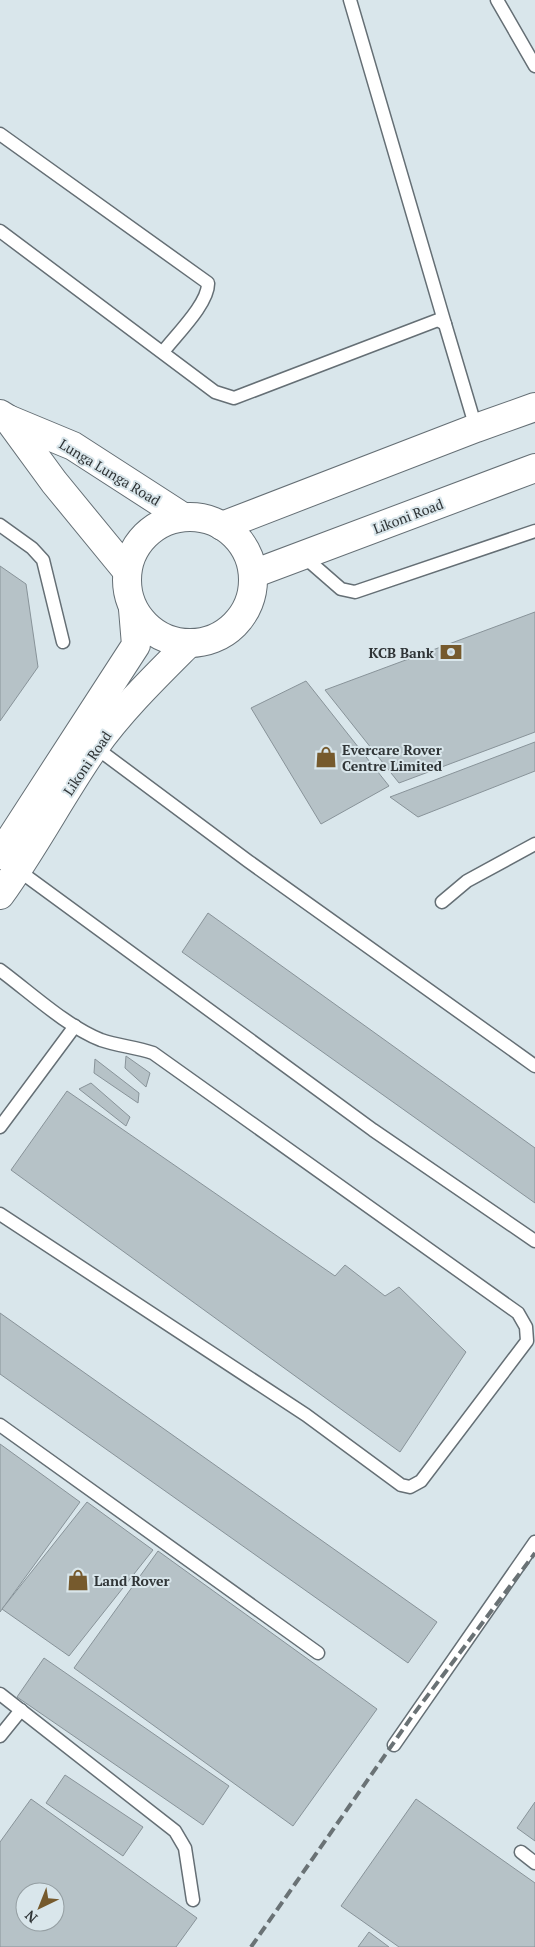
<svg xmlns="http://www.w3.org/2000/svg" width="535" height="1947" font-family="'PT Serif',serif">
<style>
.building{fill:#b6c2c7;stroke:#889399;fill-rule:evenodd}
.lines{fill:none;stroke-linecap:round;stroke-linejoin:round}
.lane-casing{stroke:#656f75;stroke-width:15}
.secondary-casing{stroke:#656f75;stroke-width:30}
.lane{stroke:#fff;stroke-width:12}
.secondary{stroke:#fff;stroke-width:28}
.rail{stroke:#6a7275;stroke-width:4;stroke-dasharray:10 5;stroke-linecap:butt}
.labels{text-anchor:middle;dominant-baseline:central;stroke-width:4;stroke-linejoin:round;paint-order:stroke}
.street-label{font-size:14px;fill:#2f3436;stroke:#d9e6eb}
.poi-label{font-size:14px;font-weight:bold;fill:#2f3436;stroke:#d9e6eb;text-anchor:start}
</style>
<rect width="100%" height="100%" fill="#d9e6eb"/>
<g class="building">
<path d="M0,566L26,584L38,667L0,721Z"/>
<path d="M535,612V732L399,783L325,690Z"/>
<path d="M306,681L389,786L321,824L251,708Z"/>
<path d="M535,742V771L418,817L390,797Z"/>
<path d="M208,913L535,1148V1203L182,952Z"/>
<path d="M126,1056L150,1073L146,1087L125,1068Z"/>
<path d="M95,1059L139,1093L138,1103L94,1073Z"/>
<path d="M91,1083L130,1117L126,1126L79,1089Z"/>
<path d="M67,1091L335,1276L345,1265L385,1296L399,1287L466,1352L400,1452L11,1170Z"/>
<path d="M0,1313L437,1622L408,1663L0,1374Z"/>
<path d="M0,1444L80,1502L0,1612Z"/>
<path d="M87,1502L153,1550L69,1656L2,1609Z"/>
<path d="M158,1551L377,1709L293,1826L74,1668Z"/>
<path d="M44,1658L229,1786L203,1825L17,1697Z"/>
<path d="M65,1775L143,1827L123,1856L46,1803Z"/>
<path d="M31,1799L197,1918L176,1947H0V1842ZM25,1892H55V1922H25Z"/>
<path d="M416,1799L535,1883V1947H399L341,1906Z"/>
<path d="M535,1802V1841L517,1828Z"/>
<path d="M369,1932L389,1947H358Z"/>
</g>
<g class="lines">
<g class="lane-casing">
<g id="lane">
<path d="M350,0L445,324"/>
<path d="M497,0L535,66"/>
<path d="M0,134L208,283C209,303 176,335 163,352"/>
<path d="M0,231L215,392L234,398L438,320L445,324L476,428"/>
<path d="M0,525L32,548L43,560L63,642"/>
<path d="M302,555L341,589L355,592L535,531"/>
<path d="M95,747L248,861L535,1066"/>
<path d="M18,870L373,1130L535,1241"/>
<path d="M442,902L467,881L535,844"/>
<path d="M0,970C31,993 66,1026 101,1040C118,1046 136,1047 153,1053L518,1313L526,1327L527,1341L421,1481L410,1487L401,1485L306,1415L0,1214"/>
<path d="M0,1127L75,1026"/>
<path d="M0,1425L318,1653"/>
<path d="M0,1694L175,1831L185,1848L193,1900"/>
<path d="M0,1736L21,1710"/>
<path d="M394,1745L535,1542"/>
<path d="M521,1852L535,1863"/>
</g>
</g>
<g class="secondary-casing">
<g id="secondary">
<path d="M0,414L8,419L73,446L183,517"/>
<path d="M8,419L54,482L127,571"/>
<circle cx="190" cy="580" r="63"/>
<path d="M222,526L476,428L535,407"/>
<path d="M253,574L535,468"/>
<path d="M0,855L136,645L133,609"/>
<path d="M0,895C34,848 61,796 94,748C121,710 155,677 188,644"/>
</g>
</g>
<use href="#lane" class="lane"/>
<use href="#secondary" class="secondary"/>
<path class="rail" d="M251,1947L413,1715L535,1553"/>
</g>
<defs>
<g id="bank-bare" transform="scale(1.725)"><path d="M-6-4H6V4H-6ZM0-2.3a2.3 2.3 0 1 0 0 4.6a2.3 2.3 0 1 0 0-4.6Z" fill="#765a2d" stroke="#d9e6eb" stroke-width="2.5" paint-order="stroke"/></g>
<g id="shop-bare" transform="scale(1.725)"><path d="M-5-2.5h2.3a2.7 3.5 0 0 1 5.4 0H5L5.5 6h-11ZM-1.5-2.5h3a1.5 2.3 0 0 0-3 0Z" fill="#765a2d" stroke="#d9e6eb" stroke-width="2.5" paint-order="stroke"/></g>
</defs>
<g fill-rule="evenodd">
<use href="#bank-bare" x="451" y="652"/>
<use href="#shop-bare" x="326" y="757"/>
<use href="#shop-bare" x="78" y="1580"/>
</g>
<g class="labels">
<g class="street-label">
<text transform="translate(110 472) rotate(31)">Lunga Lunga Road</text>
<text transform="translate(408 516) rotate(-21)">Likoni Road</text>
<text transform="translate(87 763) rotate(-56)">Likoni Road</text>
</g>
<g class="poi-label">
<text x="434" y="652" text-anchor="end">KCB Bank</text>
<text x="342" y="749">Evercare Rover<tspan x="342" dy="16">Centre Limited</tspan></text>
<text x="94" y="1580">Land Rover</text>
</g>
</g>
<g transform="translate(40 1907) rotate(223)"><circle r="24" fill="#d9e6eb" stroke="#959fa3"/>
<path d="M0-4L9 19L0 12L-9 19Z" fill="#765a2d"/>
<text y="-8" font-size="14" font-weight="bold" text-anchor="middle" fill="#2f3436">N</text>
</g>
</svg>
